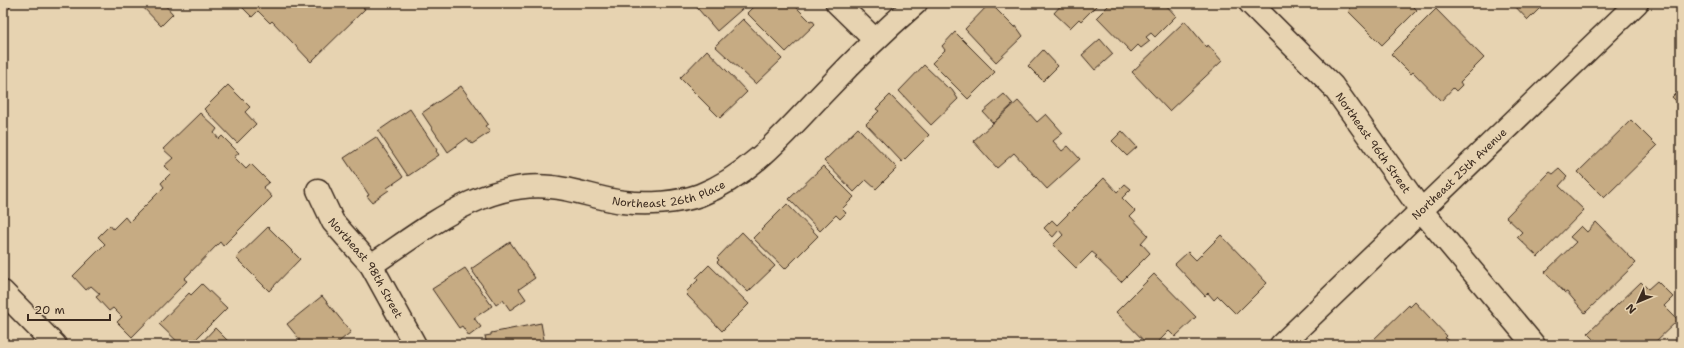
<svg xmlns="http://www.w3.org/2000/svg" width="1684" height="348" font-family="'Shantell Sans',sans-serif">
<style>
.building{fill:#c6ab83;stroke:#3b2a1e}
.lines{fill:none;stroke-linecap:round;stroke-linejoin:round}
.street-casing{stroke:#3b2a1e;stroke-width:25}
.secondary-casing{stroke:#3b2a1e;stroke-width:25}
.street{stroke:#e7d3b1;stroke-width:22}
.secondary{stroke:#e7d3b1;stroke-width:22}
.labels{text-anchor:middle;dominant-baseline:central;stroke-width:3.5;stroke-linejoin:round;paint-order:stroke}
.street-label{font-size:11px;fill:#3b2a1e;stroke:#e7d3b1}
</style>
<rect width="100%" height="100%" fill="#e7d3b1"/>
<filter id="ink" filterUnits="userSpaceOnUse"><feTurbulence type="fractalNoise" baseFrequency=".025" numOctaves="2"/><feDisplacementMap in="SourceGraphic" scale="8" xChannelSelector="R" yChannelSelector="G"/><feConvolveMatrix kernelMatrix="1 2 1 2 8 2 1 2 1" color-interpolation-filters="sRGB"/></filter>
<g filter="url(#ink)">
<g class="building">
<path d="M3,3H14L3,14Z"/>
<path d="M139,3H163L173,14L161,26Z"/>
<path d="M238,3H360L365,9L311,62L272,21L270,23L258,11L252,17Z"/>
<path d="M693,3H749L717,31Z"/>
<path d="M757,3H792L810,21L812,20L815,24L786,52L747,13Z"/>
<path d="M990,3L1015,28L1016,26L1023,36L996,62L965,29Z"/>
<path d="M1063,3H1099L1081,21L1079,19L1070,28L1054,13Z"/>
<path d="M1111,3H1164L1176,16L1155,37L1151,33L1146,37L1150,41L1141,48L1138,45L1131,52L1097,17Z"/>
<path d="M1356,3H1410L1417,10L1382,45L1348,11Z"/>
<path d="M1512,3H1545L1528,20Z"/>
<path d="M1436,9L1484,58L1460,82L1462,85L1456,91L1453,88L1441,101L1413,72L1411,74L1391,54Z"/>
<path d="M743,19L782,59L756,84L715,46Z"/>
<path d="M1185,21L1204,44L1207,47L1208,45L1222,61L1169,111L1132,72Z"/>
<path d="M955,32L995,72L968,99L932,63L945,50L942,46Z"/>
<path d="M1100,39L1113,54L1095,70L1082,55Z"/>
<path d="M707,50L747,92L720,118L680,78Z"/>
<path d="M1043,50L1058,66L1043,81L1028,66Z"/>
<path d="M924,65L949,89L950,87L958,99L931,125L899,91Z"/>
<path d="M1681,83V106L1672,97L1680,89L1678,86Z"/>
<path d="M228,85L250,107L245,112L256,124L237,143L204,109Z"/>
<path d="M461,86L488,124L485,126L490,132L472,144L467,138L448,152L422,113Z"/>
<path d="M1004,94L1013,104L993,123L983,112Z"/>
<path d="M890,95L929,135L902,162L866,124L879,111L876,109Z"/>
<path d="M1018,101L1037,122L1046,114L1063,133L1053,141L1062,151L1068,146L1080,159L1047,189L1014,153L997,168L973,141Z"/>
<path d="M410,109L437,150L436,151L439,155L408,176L378,131Z"/>
<path d="M200,113L217,129L214,133L219,139L222,136L239,153L234,157L246,169L251,164L269,182L263,187L272,197L223,246L220,242L184,279L187,281L132,337L117,322L122,317L113,308L109,311L96,297L100,294L91,286L86,290L73,276L105,244L98,237L110,225L113,229L125,217L129,222L164,187L161,183L171,173L164,166L173,158L163,149Z"/>
<path d="M1631,120L1657,146L1604,198L1578,172Z"/>
<path d="M858,128L897,168L876,189L866,180L854,192L824,161Z"/>
<path d="M1122,131L1137,147L1127,156L1112,141Z"/>
<path d="M376,137L403,177L387,188L389,190L372,202L367,196L369,195L344,158Z"/>
<path d="M823,166L854,197L842,209L846,213L840,219L836,215L820,231L789,199Z"/>
<path d="M1559,169L1567,177L1559,186L1584,210L1538,257L1517,237L1522,232L1506,217L1550,172L1553,174Z"/>
<path d="M1104,178L1117,192L1125,184L1131,189L1122,198L1135,211L1130,216L1148,235L1141,243L1150,253L1121,282L1095,257L1097,256L1092,252L1076,268L1053,245L1063,235L1059,230L1053,237L1044,228L1052,220L1057,225Z"/>
<path d="M787,204L818,236L785,269L753,238Z"/>
<path d="M1596,222L1636,263L1585,313L1567,292L1565,293L1545,272L1576,242L1570,237L1581,226L1587,232Z"/>
<path d="M268,227L300,259L269,291L236,258Z"/>
<path d="M742,232L775,266L748,292L717,262L719,260L717,258Z"/>
<path d="M1221,235L1267,283L1236,314L1218,296L1214,300L1208,293L1205,296L1175,264L1188,252L1196,260Z"/>
<path d="M510,242L535,278L519,289L526,299L510,310L503,300L496,305L471,269Z"/>
<path d="M709,265L749,304L722,331L687,295L688,294L686,292L698,280L696,278Z"/>
<path d="M465,268L492,306L474,318L481,327L469,336L462,326L459,328L432,289Z"/>
<path d="M1154,274L1196,317L1175,337L1169,331L1155,345H1148L1116,312Z"/>
<path d="M1657,281L1673,297L1664,306L1678,320L1652,345H1600L1588,333L1641,282L1648,289Z"/>
<path d="M202,284L227,308L190,345H181L159,324L189,293L191,295Z"/>
<path d="M322,296L351,332L335,345H293L300,340L287,324Z"/>
<path d="M1415,302L1447,336L1445,338L1453,345H1374L1371,342L1409,305L1410,307Z"/>
<path d="M541,323L545,345H487L485,336L491,335V333Z"/>
<path d="M215,328L232,345H199Z"/>
<path d="M1678,339L1681,345H1672Z"/>
</g>
<g class="lines">
<g class="street-casing">
<g id="street">
<path d="M837,3L874,39"/>
<path id="s1" d="M1250,3L1332,85L1421,210L1534,345"/>
<path id="s2" d="M318,190L333,222L371,265L415,345"/>
<path id="s3" d="M371,265C425,230 482,180 551,187C575,189 599,199 623,202C647,205 678,203 700,195C752,175 790,127 828,88C856,58 885,30 916,3"/>
</g>
</g>
<g class="secondary-casing">
<g id="secondary">
<path d="M3,292L55,345"/>
<path id="s4" d="M1281,345L1637,3"/>
</g>
</g>
<use href="#street" class="street"/>
<use href="#secondary" class="secondary"/>
</g>
</g>
<g class="labels">
<g class="street-label">
<text stroke="none"><textPath href="#s1" startOffset="187">Northeast 96th Street</textPath></text>
<text stroke="none"><textPath href="#s4" startOffset="247">Northeast 25th Avenue</textPath></text>
<text stroke="none"><textPath href="#s3" startOffset="321">Northeast 26th Place</textPath></text>
<text stroke="none"><textPath href="#s2" startOffset="92">Northeast 98th Street</textPath></text>
</g>
</g>
<rect width="1684" height="348" fill="none" stroke="#e7d3b1" stroke-width="16"/>
<rect x="8" y="8" width="1668" height="332" fill="none" stroke="#3b2a1e" stroke-width="1.5" filter="url(#ink)"/>
<g transform="translate(1638 302) rotate(226)" stroke="#e7d3b1" stroke-width="3" paint-order="stroke">
<path d="M0-3L7 15L0 10L-7 15Z" fill="#3b2a1e"/>
<text y="-6" font-size="11" font-weight="bold" text-anchor="middle" fill="#3b2a1e">N</text>
</g>
<path d="M28 314v6h82v-6" fill="none" stroke="#3b2a1e" stroke-width="2"/>
<text x="34" y="314" font-size="12" fill="#3b2a1e" stroke="#e7d3b1" stroke-width="3" paint-order="stroke">20 m</text>
</svg>
